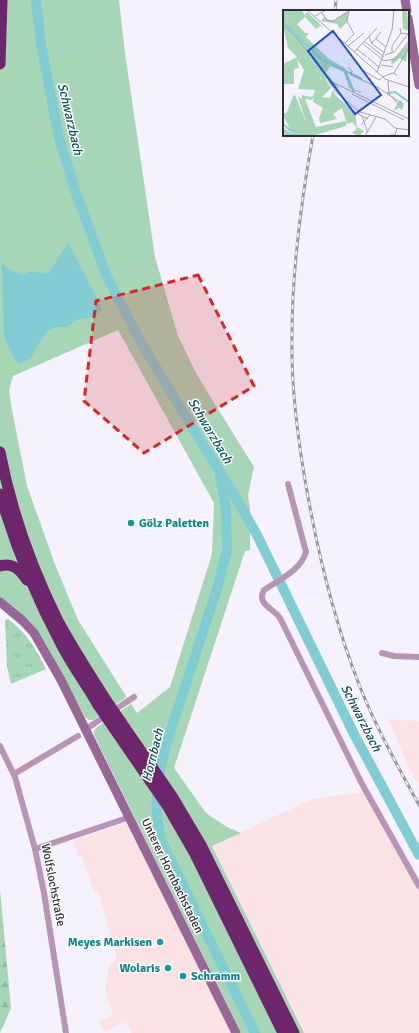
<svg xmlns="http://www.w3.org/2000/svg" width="419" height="1033" font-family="Signika,sans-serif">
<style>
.commercial{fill:#fde2e5}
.grass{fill:#a7d6b6}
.forest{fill:url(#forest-firs)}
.park{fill:url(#park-tufts)}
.water{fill:#82ccd3}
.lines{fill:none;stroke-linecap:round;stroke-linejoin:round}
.river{stroke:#82ccd3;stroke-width:10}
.street{stroke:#b895b5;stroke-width:6}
.secondary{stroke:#996796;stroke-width:9}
.highway{stroke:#6d266b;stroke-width:11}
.rail-casing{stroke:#9a97a2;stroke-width:3}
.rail{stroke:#fff;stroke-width:1.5;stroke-dasharray:4.5;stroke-linecap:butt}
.highway-bridge{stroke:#6d266b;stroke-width:11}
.marked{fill:#d62828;fill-opacity:0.2;stroke:#d62828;stroke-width:3;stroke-dasharray:8 5;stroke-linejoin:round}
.culture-dot{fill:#0f9aa8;stroke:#fff;stroke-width:1.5}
.labels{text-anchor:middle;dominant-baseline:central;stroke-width:3;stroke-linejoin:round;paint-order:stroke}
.culture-label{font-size:12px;font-weight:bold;fill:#0d838f;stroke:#fff;text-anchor:start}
.street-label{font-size:12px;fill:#2f2c36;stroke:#fff}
.water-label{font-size:13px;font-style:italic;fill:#0b4e54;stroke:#fff}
.inset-river{fill:none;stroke:#82ccd3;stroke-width:2}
.inset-road{fill:none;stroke:#a6a3ad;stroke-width:1}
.view{fill:#1d4ed8;fill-opacity:0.15;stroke:#1d4ed8;stroke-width:2}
.inset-edge{fill:none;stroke:#2f2c36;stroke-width:2}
</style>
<defs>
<pattern id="forest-firs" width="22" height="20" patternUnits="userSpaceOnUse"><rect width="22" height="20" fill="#a7d6b6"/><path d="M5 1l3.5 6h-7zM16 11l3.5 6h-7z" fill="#90b89d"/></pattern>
<pattern id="park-tufts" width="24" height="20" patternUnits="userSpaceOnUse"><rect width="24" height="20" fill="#a7d6b6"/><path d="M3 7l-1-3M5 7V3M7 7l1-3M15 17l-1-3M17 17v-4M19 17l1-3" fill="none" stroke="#90b89d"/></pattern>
</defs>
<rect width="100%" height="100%" fill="#f5f2fd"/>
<g class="commercial">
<path d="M388,719L419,721V785L410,770Z"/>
<path d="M370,791L419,880V1033H304L212,846L312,799Z"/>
<path d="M128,822L231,1033H131L126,1022L104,1032L99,1021L113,1015L106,994V982L110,964L116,959V955L98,891L94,892L82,856H78L73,840Z"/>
</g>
<path class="grass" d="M0,0H119L125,53L155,257L178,336L197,375L254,467L248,495L250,508V550L245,551L174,768L206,813L227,827L241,833L212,846L304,1033H241L94,735V731L97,727L131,704L137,713L170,687L212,554L214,503L118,330L13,376L9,390L12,410L27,486L56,567L78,620L126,696L125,698L93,720H89L85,717L40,635L20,625L0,608Z"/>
<path class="forest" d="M0,889L11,1008L0,1033Z"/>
<path class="park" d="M8,619C28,635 34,646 46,669L11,684L7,666L5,620Z"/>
<path class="water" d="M68,242L102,309L95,316L76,320L67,327H54L46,333L36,348L31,358L20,364L15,360L4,337L2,264L11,270L21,275L31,271L48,274Z"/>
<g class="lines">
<g class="river">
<path d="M36,0L41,44L59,138L75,190L107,277L143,346L184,414L235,496L257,535L355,736L419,855"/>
<path d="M220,475L226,509L227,550L217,589L168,739C158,775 152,804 161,840L255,1033"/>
</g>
<g class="street">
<path d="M288,484L306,552C301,570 279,580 264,590C256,604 273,608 280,618L362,784L419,886"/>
<path d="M382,653L394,656L419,657"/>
<path d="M86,729L134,697"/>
<path d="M0,746L15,777L35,849L44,893L66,1033"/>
<path d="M14,774L78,736"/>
<path d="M35,849L130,817"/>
</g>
<g class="secondary">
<path d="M405,0L407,11"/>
<path d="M408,18L419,85"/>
<path d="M0,602L22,620L34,633L61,680L236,1033"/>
</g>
<g class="highway">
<path d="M0,64L2,0"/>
<path d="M0,452C11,510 31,566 57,619C72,647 89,673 106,700"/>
<path d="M0,494C15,545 35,595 60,642C71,664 86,684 98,705"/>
<path d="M0,566C13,562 20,570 27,580"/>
<path d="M121,722L172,796L201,845L294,1033"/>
<path d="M113,727L168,807L195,854L283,1033"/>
</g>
<g class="rail-casing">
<g id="rail">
<path d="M335,11L336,0"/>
<path d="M313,135C301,202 292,268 292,336C291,380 296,424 303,468C315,542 332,616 360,687C376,727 398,767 419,805"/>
</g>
</g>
<use href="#rail" class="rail"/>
<g class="highway-bridge">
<path d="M106,700L121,722"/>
<path d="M98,705L113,727"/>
</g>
</g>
<path class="marked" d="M198,275L254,386L144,453L84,401L96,301Z"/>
<g class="culture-dot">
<circle cx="131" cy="523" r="4"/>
<circle cx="160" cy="942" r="4"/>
<circle cx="168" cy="968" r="4"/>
<circle cx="183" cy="976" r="4"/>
</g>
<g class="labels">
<g class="culture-label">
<text x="139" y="523">Gölz Paletten</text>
<text x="152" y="942" text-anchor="end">Meyes Markisen</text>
<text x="160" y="968" text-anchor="end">Wolaris</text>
<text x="191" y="976">Schramm</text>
</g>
<g class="street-label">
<text transform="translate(172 876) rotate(64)">Unterer Hornbachstaden</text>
<text transform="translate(53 885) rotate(79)">Wolfslochstraße</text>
</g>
<g class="water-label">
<text transform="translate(70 119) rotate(77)">Schwarzbach</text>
<text transform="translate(210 431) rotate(59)">Schwarzbach</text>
<text transform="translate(361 718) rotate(63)">Schwarzbach</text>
<text transform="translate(153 755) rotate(-76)">Hornbach</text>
</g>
</g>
<g transform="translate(283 10)">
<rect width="126" height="126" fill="#f5f2fd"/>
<path d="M0,0H18L22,5L24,2L37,14L41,19L38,16L33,19L22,7L14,14L22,23H26L23,27L46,49L62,58L71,80L78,81L77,83L111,99L117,90L121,94L119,100L116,98L113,100L66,78L61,62L47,56L43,63L56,78H50L43,69L39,71L29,50L0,16ZM65,1L64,12L57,19L54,14L38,11L42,5V9L50,11ZM126,33L123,52L117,48L109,55L108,51ZM33,82L29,90L22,89L33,117L63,111V116L29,126H0V118L7,122L14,123L7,119L0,105V101L2,104L4,102L10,86L12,85L23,112L15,87L19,89V85L29,87Z" fill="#a7d6b6"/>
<path d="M119,0H124L126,21L120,19ZM0,16L26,46L37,63V69L42,70L38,64L42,69L48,78L39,87L47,88L50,80L53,86L72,102L74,117L81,121L76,126L69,123L74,118L69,112L64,114L59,98L50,104L54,109L37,113L36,108L40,98L30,92L32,80L15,79L21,60L14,49L16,58L11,59V74H0V54L14,47L5,38Z" fill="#a7d6b6"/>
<path class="inset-river" d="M0,12L38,49L79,69M62,61L71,82M104,83L112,82L126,92M0,114L7,120L14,122"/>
<path class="inset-road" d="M24,0L102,69L126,77M39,3L44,10L50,11L66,1L64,11L71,24L62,33M32,6L43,0M0,15L17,32L47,71L126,109M86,26L89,34L102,43M93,29L103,37M81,31L101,47M79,33L100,50M89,33L98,22M65,36L81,23M74,39L84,47M71,42L94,18M109,43V36L118,23L117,18M102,45L111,42L125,24L118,23M85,48L97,58M100,51L112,49L126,31M98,55L110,57M65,57L69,61L68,65L96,78L118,93M81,61L96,70L99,68M94,62L109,20L111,0M111,63L126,38M99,67L110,63L114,65M105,71L106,84L116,95M46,72L54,83L77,102L102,109L112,118L126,120M69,84L121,110M77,101L75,104L85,109M79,106L85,123M78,115L87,105M107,125H112L114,118M82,126L93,107"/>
<path class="view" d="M50,21L98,85L72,104L25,41Z"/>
<rect width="126" height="126" class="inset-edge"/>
</g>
</svg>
